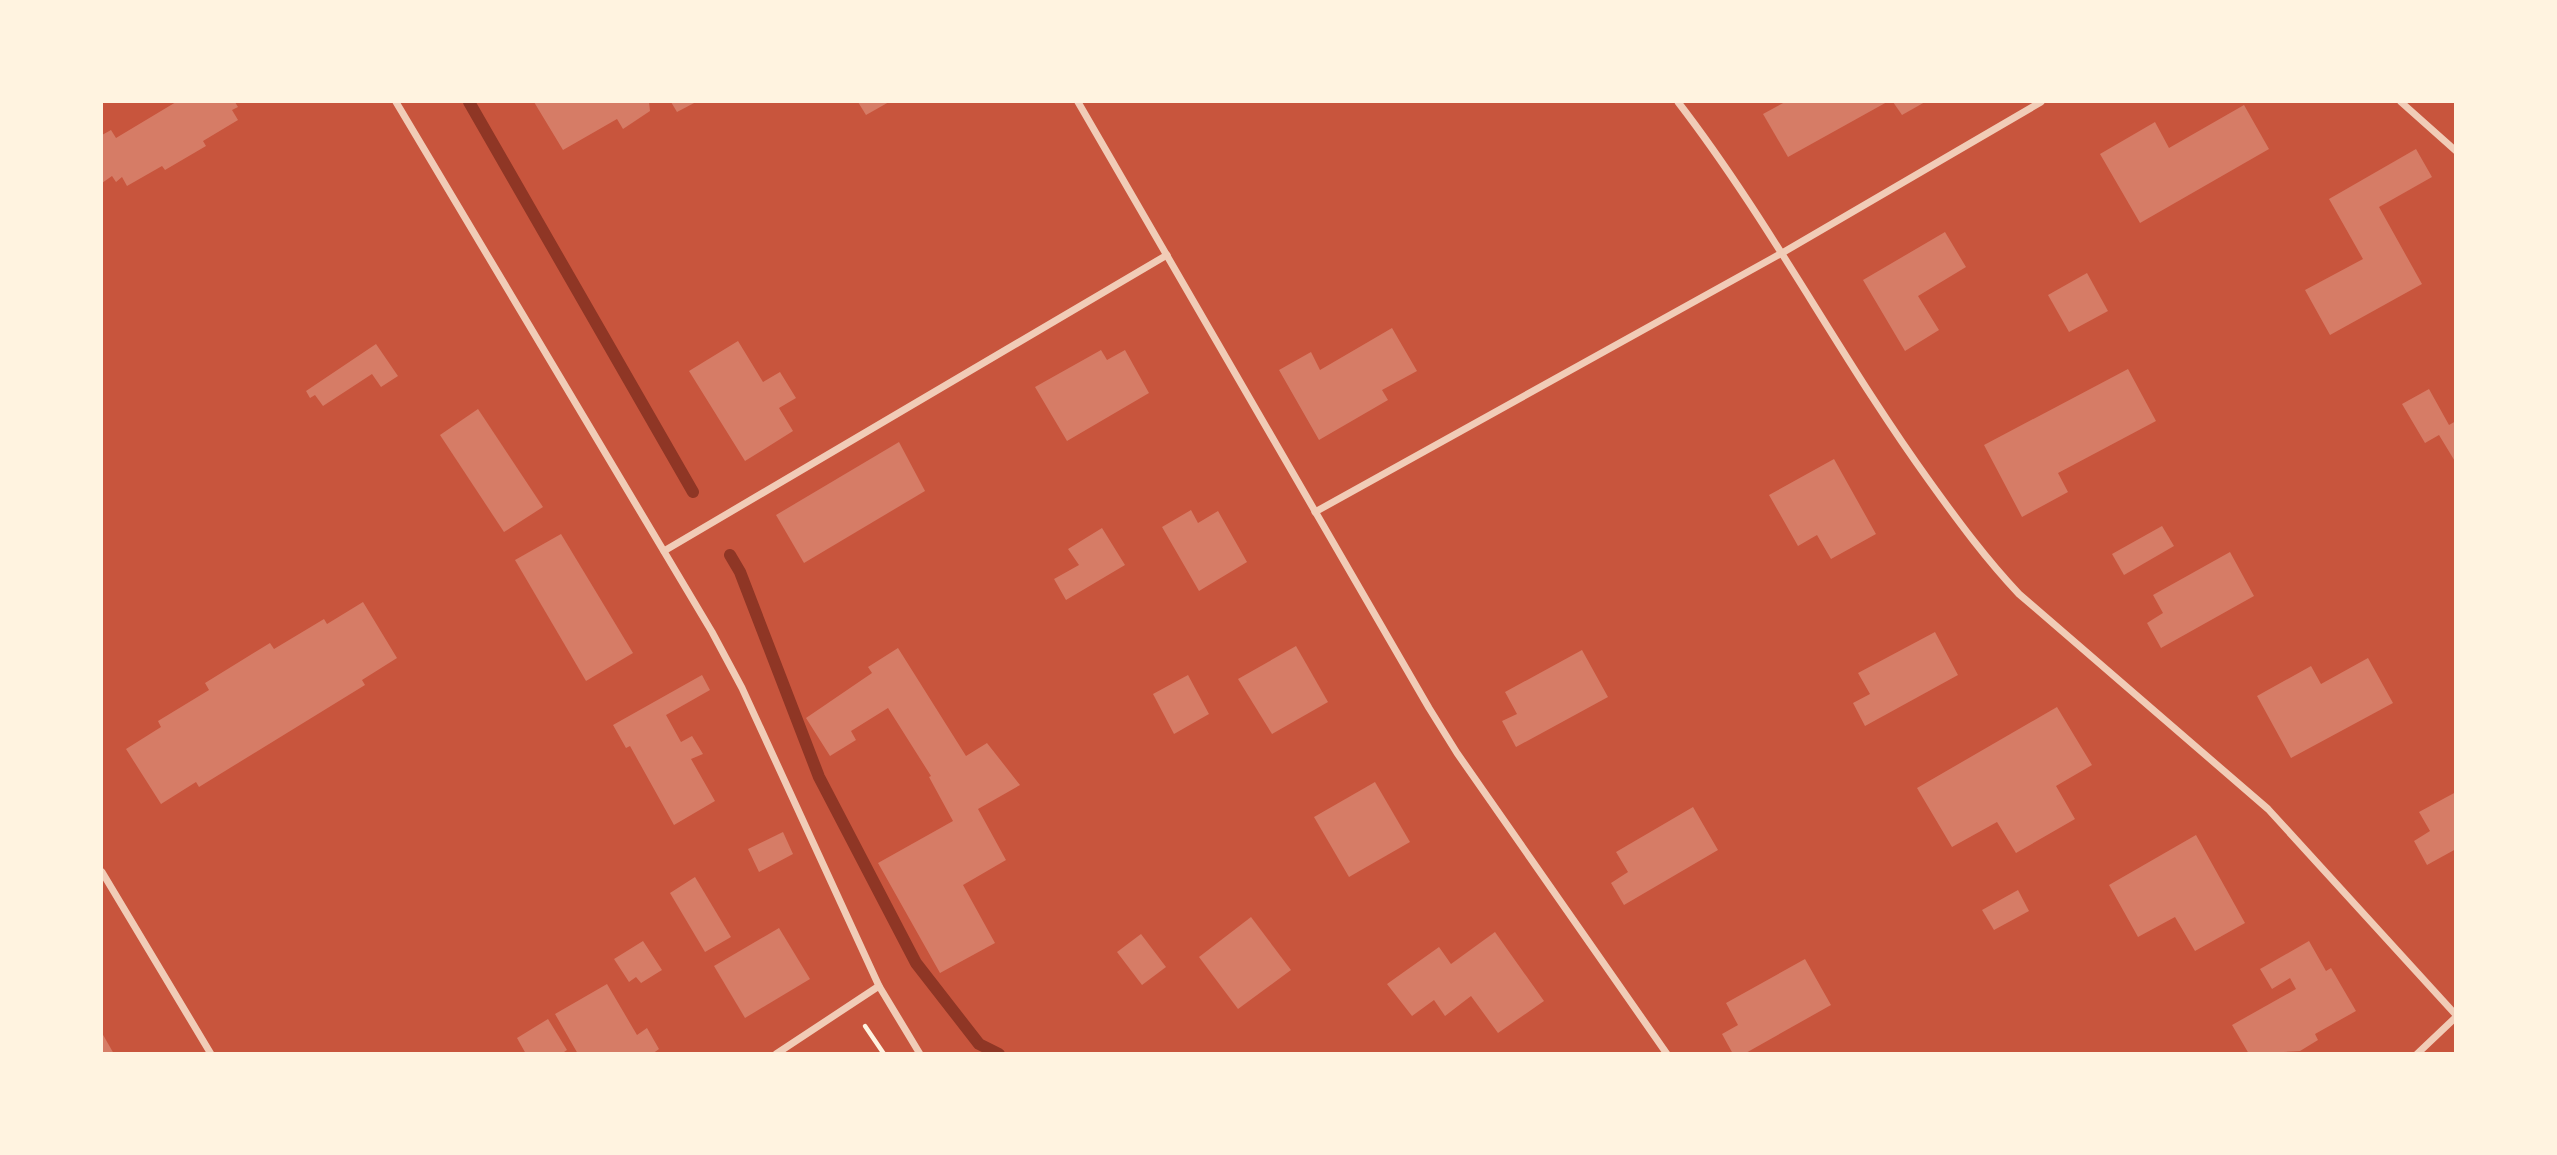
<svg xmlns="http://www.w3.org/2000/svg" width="2557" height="1155" font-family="Roboto,sans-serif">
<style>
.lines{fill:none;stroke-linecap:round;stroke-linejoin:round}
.stream{stroke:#8f3625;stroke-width:12}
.building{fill:#d67c66}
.path{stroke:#fff3e0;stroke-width:4.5}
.minor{stroke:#f1ccb7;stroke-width:7}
</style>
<rect width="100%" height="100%" fill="#c8553d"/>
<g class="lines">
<g class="stream">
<path d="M469,102L693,492"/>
<path d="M730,555L740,572L819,777L916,963L979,1044L999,1054"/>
</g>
</g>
<g class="building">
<path d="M176,102H235L238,107L232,110L238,120L203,141L206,146L165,170L162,166L127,186L122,177L116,182L112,176L102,183V135L111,130L116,138Z"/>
<path d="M534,102H649L650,111L623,129L617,119L563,150Z"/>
<path d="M671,102H696L677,112Z"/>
<path d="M858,102H889L866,115Z"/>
<path d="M1785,102H1887L1788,157L1763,114Z"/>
<path d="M1893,102H1925L1902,115Z"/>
<path d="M2244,105L2269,149L2140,223L2100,154L2155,122L2169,148Z"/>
<path d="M2416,149L2432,177L2379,207L2422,284L2330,335L2305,290L2363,259L2329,199Z"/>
<path d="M1945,232L1966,267L1918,296L1939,330L1905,351L1863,280Z"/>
<path d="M2087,273L2108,311L2069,332L2048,295Z"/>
<path d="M1392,328L1417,371L1382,390L1388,400L1319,440L1279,370L1311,352L1320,370Z"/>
<path d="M738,341L763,382L780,372L796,398L779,408L793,431L745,461L689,371Z"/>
<path d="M376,344L398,376L381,387L372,374L323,406L315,395L310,398L306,391Z"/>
<path d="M1101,350L1107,360L1125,350L1149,393L1067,441L1035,387Z"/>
<path d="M2128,369L2156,421L2058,473L2068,492L2022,517L1984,445Z"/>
<path d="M2429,389L2449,425L2456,421V463L2439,435L2425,443L2402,404Z"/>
<path d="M478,409L543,507L504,532L440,435Z"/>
<path d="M899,442L925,491L804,563L776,515Z"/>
<path d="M1834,459L1876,534L1831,559L1817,535L1798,546L1769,495Z"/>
<path d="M1191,510L1198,523L1218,511L1247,562L1199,591L1162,527Z"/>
<path d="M2162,526L2174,546L2124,575L2112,554Z"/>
<path d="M1102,528L1125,565L1066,600L1054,579L1079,565L1068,549Z"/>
<path d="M561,534L633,653L586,681L515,560Z"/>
<path d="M2230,552L2254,596L2161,648L2147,623L2163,613L2153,595Z"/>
<path d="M363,602L397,658L362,680L365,685L199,787L196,782L161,804L126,749L161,727L158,721L209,690L205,683L270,643L274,649L324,619L327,624Z"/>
<path d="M1935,632L1958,675L1865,726L1853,703L1870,694L1858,673Z"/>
<path d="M1296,646L1328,702L1272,734L1238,679Z"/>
<path d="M898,648L966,756L987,743L1020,785L978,809L1006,860L963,885L995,943L940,973L878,863L953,821L929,777L931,776L888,708L851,731L856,740L830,756L806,718L872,673L868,667Z"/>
<path d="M1582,650L1608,697L1516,747L1502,721L1517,714L1505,692Z"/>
<path d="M2368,658L2393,703L2291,758L2257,696L2311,666L2321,684Z"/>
<path d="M702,675L710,690L666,715L681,742L692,736L703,754L691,759L715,801L674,825L630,746L626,748L613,725Z"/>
<path d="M1188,675L1209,714L1174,734L1153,694Z"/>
<path d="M2057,707L2092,765L2056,786L2075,819L2016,853L1997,822L1952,847L1917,788Z"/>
<path d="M1375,782L1410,842L1349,877L1314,817Z"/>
<path d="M2456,792V849L2427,865L2414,841L2430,831L2419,812Z"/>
<path d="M1693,807L1718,850L1624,905L1611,883L1628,872L1616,852Z"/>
<path d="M783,832L793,854L759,872L748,849Z"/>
<path d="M2196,835L2245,923L2195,951L2175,917L2138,937L2109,885Z"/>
<path d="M695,877L731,937L705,952L670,893Z"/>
<path d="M2018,890L2029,911L1994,930L1982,910Z"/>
<path d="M1251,917L1291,970L1238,1009L1199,957Z"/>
<path d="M779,928L810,979L745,1018L714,966Z"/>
<path d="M1495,932L1544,1001L1498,1033L1471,996L1445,1016L1434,1000L1412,1016L1387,984L1439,947L1451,964Z"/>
<path d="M1141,934L1166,967L1142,985L1117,952Z"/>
<path d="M643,941L662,970L641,983L636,977L629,982L614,959Z"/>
<path d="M2309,941L2326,971L2331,968L2356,1011L2315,1034L2318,1040L2300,1051L2249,1054L2232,1025L2296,989L2290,978L2272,989L2260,969Z"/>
<path d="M1805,959L1831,1005L1744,1054H1733L1722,1034L1738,1025L1726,1003Z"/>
<path d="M607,984L637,1035L647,1028L659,1049L652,1054H578L555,1014Z"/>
<path d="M548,1019L567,1050L561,1054H526L517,1038Z"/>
<path d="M102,1033L114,1054H102Z"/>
</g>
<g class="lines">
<path class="path" d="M865,1026L884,1054"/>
<g class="minor">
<path d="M396,102L712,632L742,688L879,986L920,1054"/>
<path d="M1078,102L1429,708L1457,753L1667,1054"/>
<path d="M1678,102C1771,223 1841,359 1930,482C1958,521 1986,559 2019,594L2268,809L2456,1015"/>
<path d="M2401,102L2456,151"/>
<path d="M1315,512L1782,253L2041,102"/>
<path d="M664,551L1167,255"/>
<path d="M102,872L211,1054"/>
<path d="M776,1054L879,986"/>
<path d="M2417,1054L2456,1017"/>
</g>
</g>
<rect width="2557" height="1155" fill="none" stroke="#fff3e0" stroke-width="206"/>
</svg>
